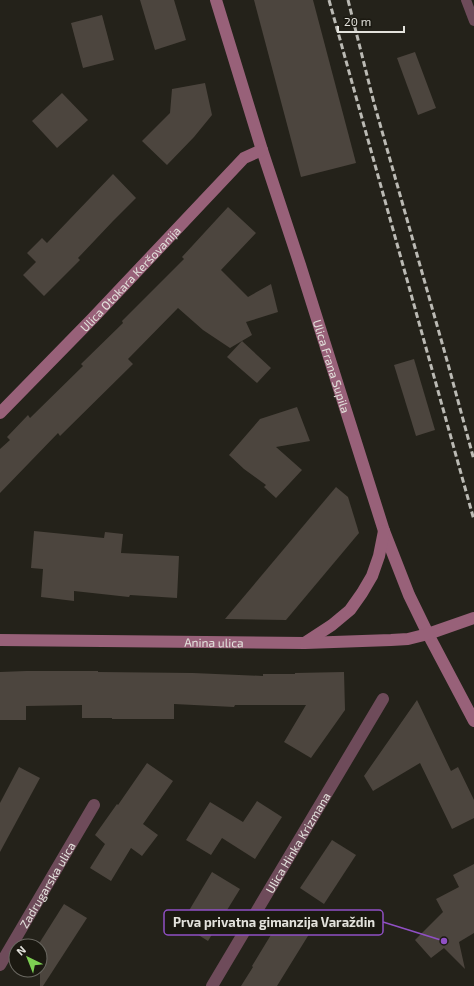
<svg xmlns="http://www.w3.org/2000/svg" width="474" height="986" font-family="'Exo 2',sans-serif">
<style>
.building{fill:#4c453e}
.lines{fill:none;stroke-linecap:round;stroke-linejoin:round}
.lane{stroke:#6e4b5a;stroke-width:10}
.street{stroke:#6e4b5a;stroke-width:12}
.secondary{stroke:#986179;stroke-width:12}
.rail{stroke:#bbbab4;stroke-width:3;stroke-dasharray:6 3;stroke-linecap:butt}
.labels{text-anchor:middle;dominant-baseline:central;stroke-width:3.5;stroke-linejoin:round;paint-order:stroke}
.street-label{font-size:12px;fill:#e3e2dc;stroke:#1b1911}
.leader{fill:none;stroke:#9050c5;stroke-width:1.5}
.callout-dot{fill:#9050c5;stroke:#1b1911;stroke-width:1.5}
.callout{fill:#1b1911;stroke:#9050c5;stroke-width:1.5}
.callout-label{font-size:13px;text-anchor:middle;font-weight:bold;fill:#e3e2dc}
</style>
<rect width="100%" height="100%" fill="#24221a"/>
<g class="building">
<path d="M140,0H174L186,40L155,50Z"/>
<path d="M254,0H313L356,163L301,177Z"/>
<path d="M102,15L114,60L83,68L71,23Z"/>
<path d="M415,52L436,108L418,115L397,58Z"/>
<path d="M205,83L212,115L194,137L167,165L142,141L170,113L172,89Z"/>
<path d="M62,93L88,120L57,148L32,121Z"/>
<path d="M113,174L136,198L113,221L78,258L80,260L44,296L23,275L36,262L27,253L42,238L47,243Z"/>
<path d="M228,207L256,233L221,270L248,297L271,284L278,312L246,322L252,335L230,348L203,330L178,308L128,359L133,364L60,436L58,433L0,493V449L10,440L7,437L28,415L30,418L83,366L81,364L123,323L122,321L184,259L182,257Z"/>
<path d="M242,341L271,368L257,383L227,357Z"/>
<path d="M414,359L435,430L416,436L394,365Z"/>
<path d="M297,407L310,441L276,447L302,470L276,498L264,487L266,485L244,469L229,455L260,419Z"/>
<path d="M336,487L348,497L359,533L286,620L225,619Z"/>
<path d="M34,531L104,538L105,532L123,534L121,553L179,556L177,598L130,595L129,597L74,591V601L41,597L43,569L31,568Z"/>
<path d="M26,671H98V672L193,673L263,676V674H295V673L344,672L345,710L311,758L284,742L306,705H235L234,707L174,704V719H112V718H82V705L26,706V720H0V672Z"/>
<path d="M417,700L451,771L458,767L474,800V818L452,829L420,763L373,791L364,776Z"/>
<path d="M147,763L173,781L143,824L158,835L142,856L131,848L111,881L90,868L105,844L95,835L117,804L118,805Z"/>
<path d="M19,767L40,778L0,852V803Z"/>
<path d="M257,801L282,817L255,859L222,838L211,855L186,840L210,802L243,822Z"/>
<path d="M332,840L356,855L324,904L300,888Z"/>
<path d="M474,864V933L459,942L465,969L444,948L431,958L415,940L443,912L436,899L459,887L453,875Z"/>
<path d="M212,872L240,889L208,941L181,924Z"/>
<path d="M64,904L87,918L43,986H40V942Z"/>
<path d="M283,915L311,931L277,986H241L253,967L252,966Z"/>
</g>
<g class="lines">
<path class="lane" d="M466,0L474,21"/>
<g class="street">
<path id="s1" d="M0,965L94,805"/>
<path id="s2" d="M212,986L383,699"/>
</g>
<g class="secondary">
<path id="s3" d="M216,0L262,150L300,265L384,531L409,595L428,634L474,721"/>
<path id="s4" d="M0,413L92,319L244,158L262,150"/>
<path id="s5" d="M0,640L305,643L391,640L408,639L428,634L474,618"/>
<path d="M306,642L332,625L350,610L362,593L372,576L379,556L384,531"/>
</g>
<g class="rail">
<path d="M329,0L474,520"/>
<path d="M348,0L374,103L448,364L474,460"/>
</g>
</g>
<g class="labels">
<g class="street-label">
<text stroke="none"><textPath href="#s4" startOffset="187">Ulica Otokara Keršovanija</textPath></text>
<text stroke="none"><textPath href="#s3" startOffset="384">Ulica Frana Supila</textPath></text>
<text stroke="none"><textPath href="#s5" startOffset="214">Anina ulica</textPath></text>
<text stroke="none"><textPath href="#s2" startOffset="167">Ulica Hinka Krizmana</textPath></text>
<text stroke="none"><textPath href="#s1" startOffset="93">Zadrugarska ulica</textPath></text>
</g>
</g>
<path class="leader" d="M444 941L383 922"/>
<circle class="callout-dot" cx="444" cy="941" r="4"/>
<rect class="callout" x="164" y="910" width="219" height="25" rx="4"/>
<g class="callout-label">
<text x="274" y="927">Prva privatna gimanzija Varaždin</text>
</g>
<g transform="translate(28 958) rotate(317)"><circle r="19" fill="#1b1911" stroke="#6b6962"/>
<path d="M0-3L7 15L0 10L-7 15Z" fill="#7ed053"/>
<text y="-6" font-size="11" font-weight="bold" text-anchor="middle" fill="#e3e2dc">N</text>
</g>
<path d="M338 26v6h66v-6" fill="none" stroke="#e3e2dc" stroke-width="2"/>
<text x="344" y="26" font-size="12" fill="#e3e2dc" stroke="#1b1911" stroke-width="3" paint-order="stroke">20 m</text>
</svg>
